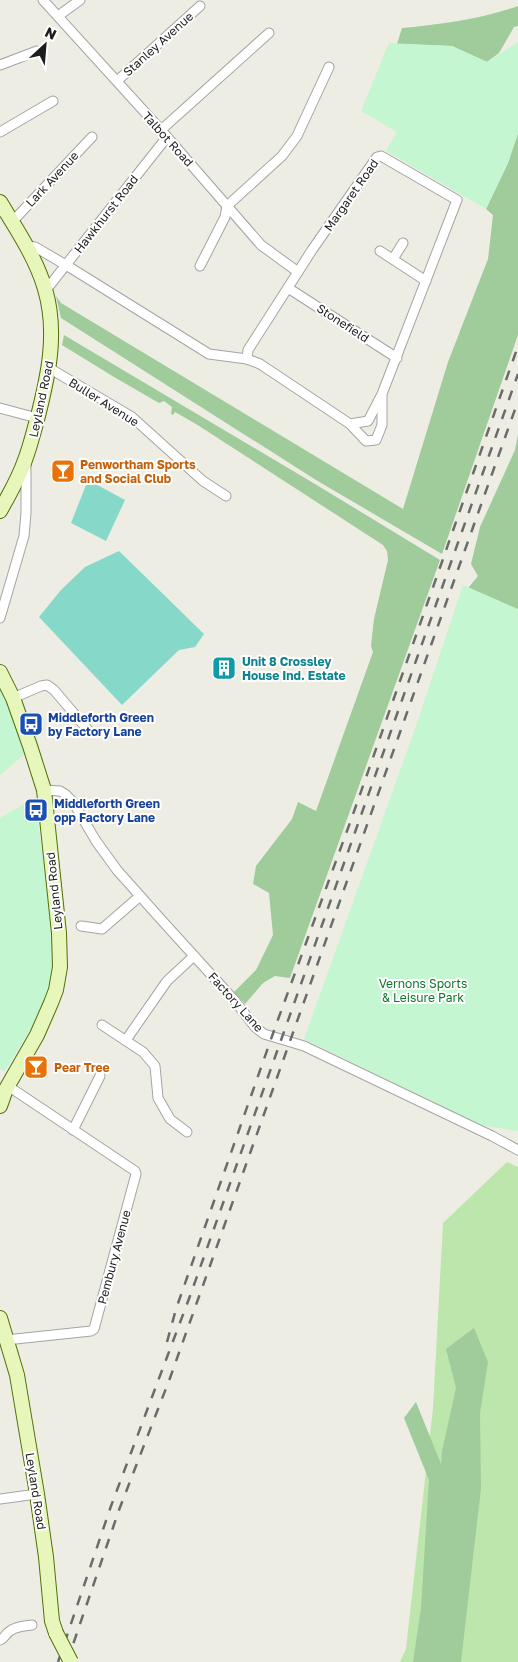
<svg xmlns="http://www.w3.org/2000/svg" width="518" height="1662" font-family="'Golos Text',sans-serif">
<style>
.grass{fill:#bde6ac}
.forest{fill:#a0cb9b}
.park{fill:#c3f6d1}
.pitch{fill:#86d9c9}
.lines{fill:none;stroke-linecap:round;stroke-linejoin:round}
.street-casing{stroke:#a4a4a4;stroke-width:11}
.secondary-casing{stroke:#506f0a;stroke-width:16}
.street{stroke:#fff;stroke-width:9}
.secondary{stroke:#e7f6ba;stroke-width:14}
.rail{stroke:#6b6b6b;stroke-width:2.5;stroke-dasharray:10 10;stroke-linecap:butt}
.secondary-bridge-casing{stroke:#506f0a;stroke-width:16;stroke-linecap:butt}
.secondary-bridge{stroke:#e7f6ba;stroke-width:14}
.labels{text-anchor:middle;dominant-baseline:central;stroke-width:4;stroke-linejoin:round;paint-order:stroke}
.street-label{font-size:12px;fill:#1d1d1d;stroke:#fff}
.food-label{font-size:12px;font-weight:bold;fill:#c56008;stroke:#fff;text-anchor:start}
.culture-label{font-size:12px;font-weight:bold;fill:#0d838f;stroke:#fff;text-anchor:start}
.transit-label{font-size:12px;font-weight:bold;fill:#164399;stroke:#fff;text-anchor:start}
.park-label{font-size:12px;fill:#11762d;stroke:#fff}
</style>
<rect width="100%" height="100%" fill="#eeede4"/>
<path class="grass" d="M507,1162L518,1167V1662H400L406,1649L433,1408L443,1223Z"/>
<g class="forest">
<path d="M518,6V26L514,27L499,53L487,62L452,46L397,44L402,28C442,24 481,19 518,6Z"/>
<path d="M518,133V335L442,554L316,480L61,318L56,296L61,303L403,509L448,362L488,259L493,215L486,209L508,163Z"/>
<path d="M64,335L315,484L440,560L290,978L275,976L263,983L245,1004L234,992L256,970L273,935L269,893L253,884L256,866L292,819L298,802L316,811L373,652L371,646L374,619L388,560L387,551L383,545L196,424L175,412L173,415L171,414L172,407L164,401L159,403L114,377L62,345Z"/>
<path d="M518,434V642L471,595L469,587L478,576L471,564L480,527L515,450Z"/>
<path d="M474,1328L488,1362L480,1413L481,1488L461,1662H413L421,1608L429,1480L404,1418L416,1402L441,1464L442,1451L456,1388L446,1349Z"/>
</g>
<g class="park">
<path d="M518,42V133L508,163L486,209L386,151L397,132L361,111L389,43L452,46L487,62Z"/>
<path d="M463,585L518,609V1131L481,1125L304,1039L415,729Z"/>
<path d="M0,685L10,707L26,753L0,775Z"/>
<path d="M35,798L51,922L53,966L49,990L37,1018L5,1071L0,1070V818Z"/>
</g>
<g class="pitch">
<path d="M88,480L125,500L106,541L71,523Z"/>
<path d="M119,551L204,634L195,647L179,650L122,705L39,617L61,590L85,567Z"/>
</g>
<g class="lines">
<g class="street-casing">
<g id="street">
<path d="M43,0L161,130L261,245L298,272"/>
<path d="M58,16L80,0"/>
<path d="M0,65L37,51"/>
<path d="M117,81L200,6"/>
<path d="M161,130L269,33"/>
<path d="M0,132L53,101"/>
<path d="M12,222L92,137"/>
<path d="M27,246L35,247L66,265L209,354L247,359L260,364L350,424L366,441L376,440L382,425V396"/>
<path d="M380,251L426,281"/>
<path d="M393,259L403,243"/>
<path d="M200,266L225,217L227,206L282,156L297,136L329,67"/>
<path d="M288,288L397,358"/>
<path d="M45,289L50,285L167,137"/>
<path d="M247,359L248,350L312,250L377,157L381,156L457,200L382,394L368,421L350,424"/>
<path d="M49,368L132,417L203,481L226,496"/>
<path d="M0,408L37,418"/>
<path d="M0,618L24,536L26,513V465"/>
<path d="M13,698L41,686L47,685L54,690L88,730"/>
<path d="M44,790L60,791L65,794L73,802L96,841L117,870L157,915L235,1001L255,1027L264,1034L304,1046L492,1136L518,1150"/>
<path d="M81,926L102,929L140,896"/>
<path d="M102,1025L143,1052L155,1066L158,1098L170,1119L187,1132"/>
<path d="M126,1040L167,981L194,956"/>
<path d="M73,1130L100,1076"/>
<path d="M6,1340L91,1331L94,1329L136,1174L135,1171L8,1086"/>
<path d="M0,1499L37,1494"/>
<path d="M0,1640C5,1638 5,1634 10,1631C16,1626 25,1626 32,1625"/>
</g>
</g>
<g class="secondary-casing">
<g id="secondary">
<path d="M0,202C17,230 36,258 45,289C58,333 48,377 37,420C33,434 30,447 25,460C19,478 9,495 0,511"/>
<path d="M0,672L13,698L30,746L44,790L59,933L60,967L56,990L51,1003L37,1035L6,1089L0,1106"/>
<path d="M0,1318L17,1375L37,1494L46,1557L52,1621L56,1633"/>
</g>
</g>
<use href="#street" class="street"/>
<use href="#secondary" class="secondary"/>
<g class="rail">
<path d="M167,1342L176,1309L276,1025L351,820L518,346"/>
<path d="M58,1662L111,1506L190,1296L518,374"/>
<path d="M67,1662L119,1510L170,1378L518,401"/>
</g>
<g class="secondary-bridge-casing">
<path id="secondary-bridge" d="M56,1633L71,1662"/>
</g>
<use href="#secondary-bridge" class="secondary-bridge"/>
</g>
<defs>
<g id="bar-square" transform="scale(1.25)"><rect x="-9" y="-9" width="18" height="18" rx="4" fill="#e8710a" stroke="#fff"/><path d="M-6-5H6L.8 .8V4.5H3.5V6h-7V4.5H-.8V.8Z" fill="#fff"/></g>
<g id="building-square" transform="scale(1.25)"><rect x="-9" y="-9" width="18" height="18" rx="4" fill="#0f9aa8" stroke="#fff"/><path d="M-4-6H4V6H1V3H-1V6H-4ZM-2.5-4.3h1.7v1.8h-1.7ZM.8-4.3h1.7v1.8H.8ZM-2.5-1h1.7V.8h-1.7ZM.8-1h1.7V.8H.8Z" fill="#fff"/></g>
<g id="bus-square" transform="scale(1.25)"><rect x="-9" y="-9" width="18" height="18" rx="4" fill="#1a4fb4" stroke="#fff"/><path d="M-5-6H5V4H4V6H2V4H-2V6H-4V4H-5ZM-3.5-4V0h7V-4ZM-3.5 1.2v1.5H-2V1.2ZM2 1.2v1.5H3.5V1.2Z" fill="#fff"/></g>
</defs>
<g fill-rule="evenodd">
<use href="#bar-square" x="63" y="471"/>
<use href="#building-square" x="224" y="668"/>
<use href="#bus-square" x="31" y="724"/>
<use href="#bus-square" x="36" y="810"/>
<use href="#bar-square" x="36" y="1067"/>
</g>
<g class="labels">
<g class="street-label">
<text transform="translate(158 44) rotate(-42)">Stanley Avenue</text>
<text transform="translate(168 139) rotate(48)">Talbot Road</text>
<text transform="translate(52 179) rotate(-47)">Lark Avenue</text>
<text transform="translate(351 195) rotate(-55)">Margaret Road</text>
<text transform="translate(106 214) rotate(-52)">Hawkhurst Road</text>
<text transform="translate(343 323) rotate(33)">Stonefield</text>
<text transform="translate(41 399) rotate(-78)">Leyland Road</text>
<text transform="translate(104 402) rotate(32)">Buller Avenue</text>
<text transform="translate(54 891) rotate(-96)">Leyland Road</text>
<text transform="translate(236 1002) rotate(48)">Factory Lane</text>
<text transform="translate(114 1257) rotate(-75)">Pembury Avenue</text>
<text transform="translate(36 1491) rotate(81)">Leyland Road</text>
</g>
<g class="food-label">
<text x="80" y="464">Penwortham Sports<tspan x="80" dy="14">and Social Club</tspan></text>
<text x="54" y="1067">Pear Tree</text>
</g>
<g class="culture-label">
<text x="242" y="661">Unit 8 Crossley<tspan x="242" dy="14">House Ind. Estate</tspan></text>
</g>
<g class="transit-label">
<text x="48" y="717">Middleforth Green<tspan x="48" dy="14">by Factory Lane</tspan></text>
<text x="54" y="803">Middleforth Green<tspan x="54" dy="14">opp Factory Lane</tspan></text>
</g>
<g class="park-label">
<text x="423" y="983">Vernons Sports<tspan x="423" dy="14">&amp; Leisure Park</tspan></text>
</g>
</g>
<g transform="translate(45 45) rotate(26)" stroke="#ffffff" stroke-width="4" paint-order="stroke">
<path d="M0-4L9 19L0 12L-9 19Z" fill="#1d1d1d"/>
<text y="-8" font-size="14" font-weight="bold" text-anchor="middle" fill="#1d1d1d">N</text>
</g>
</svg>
